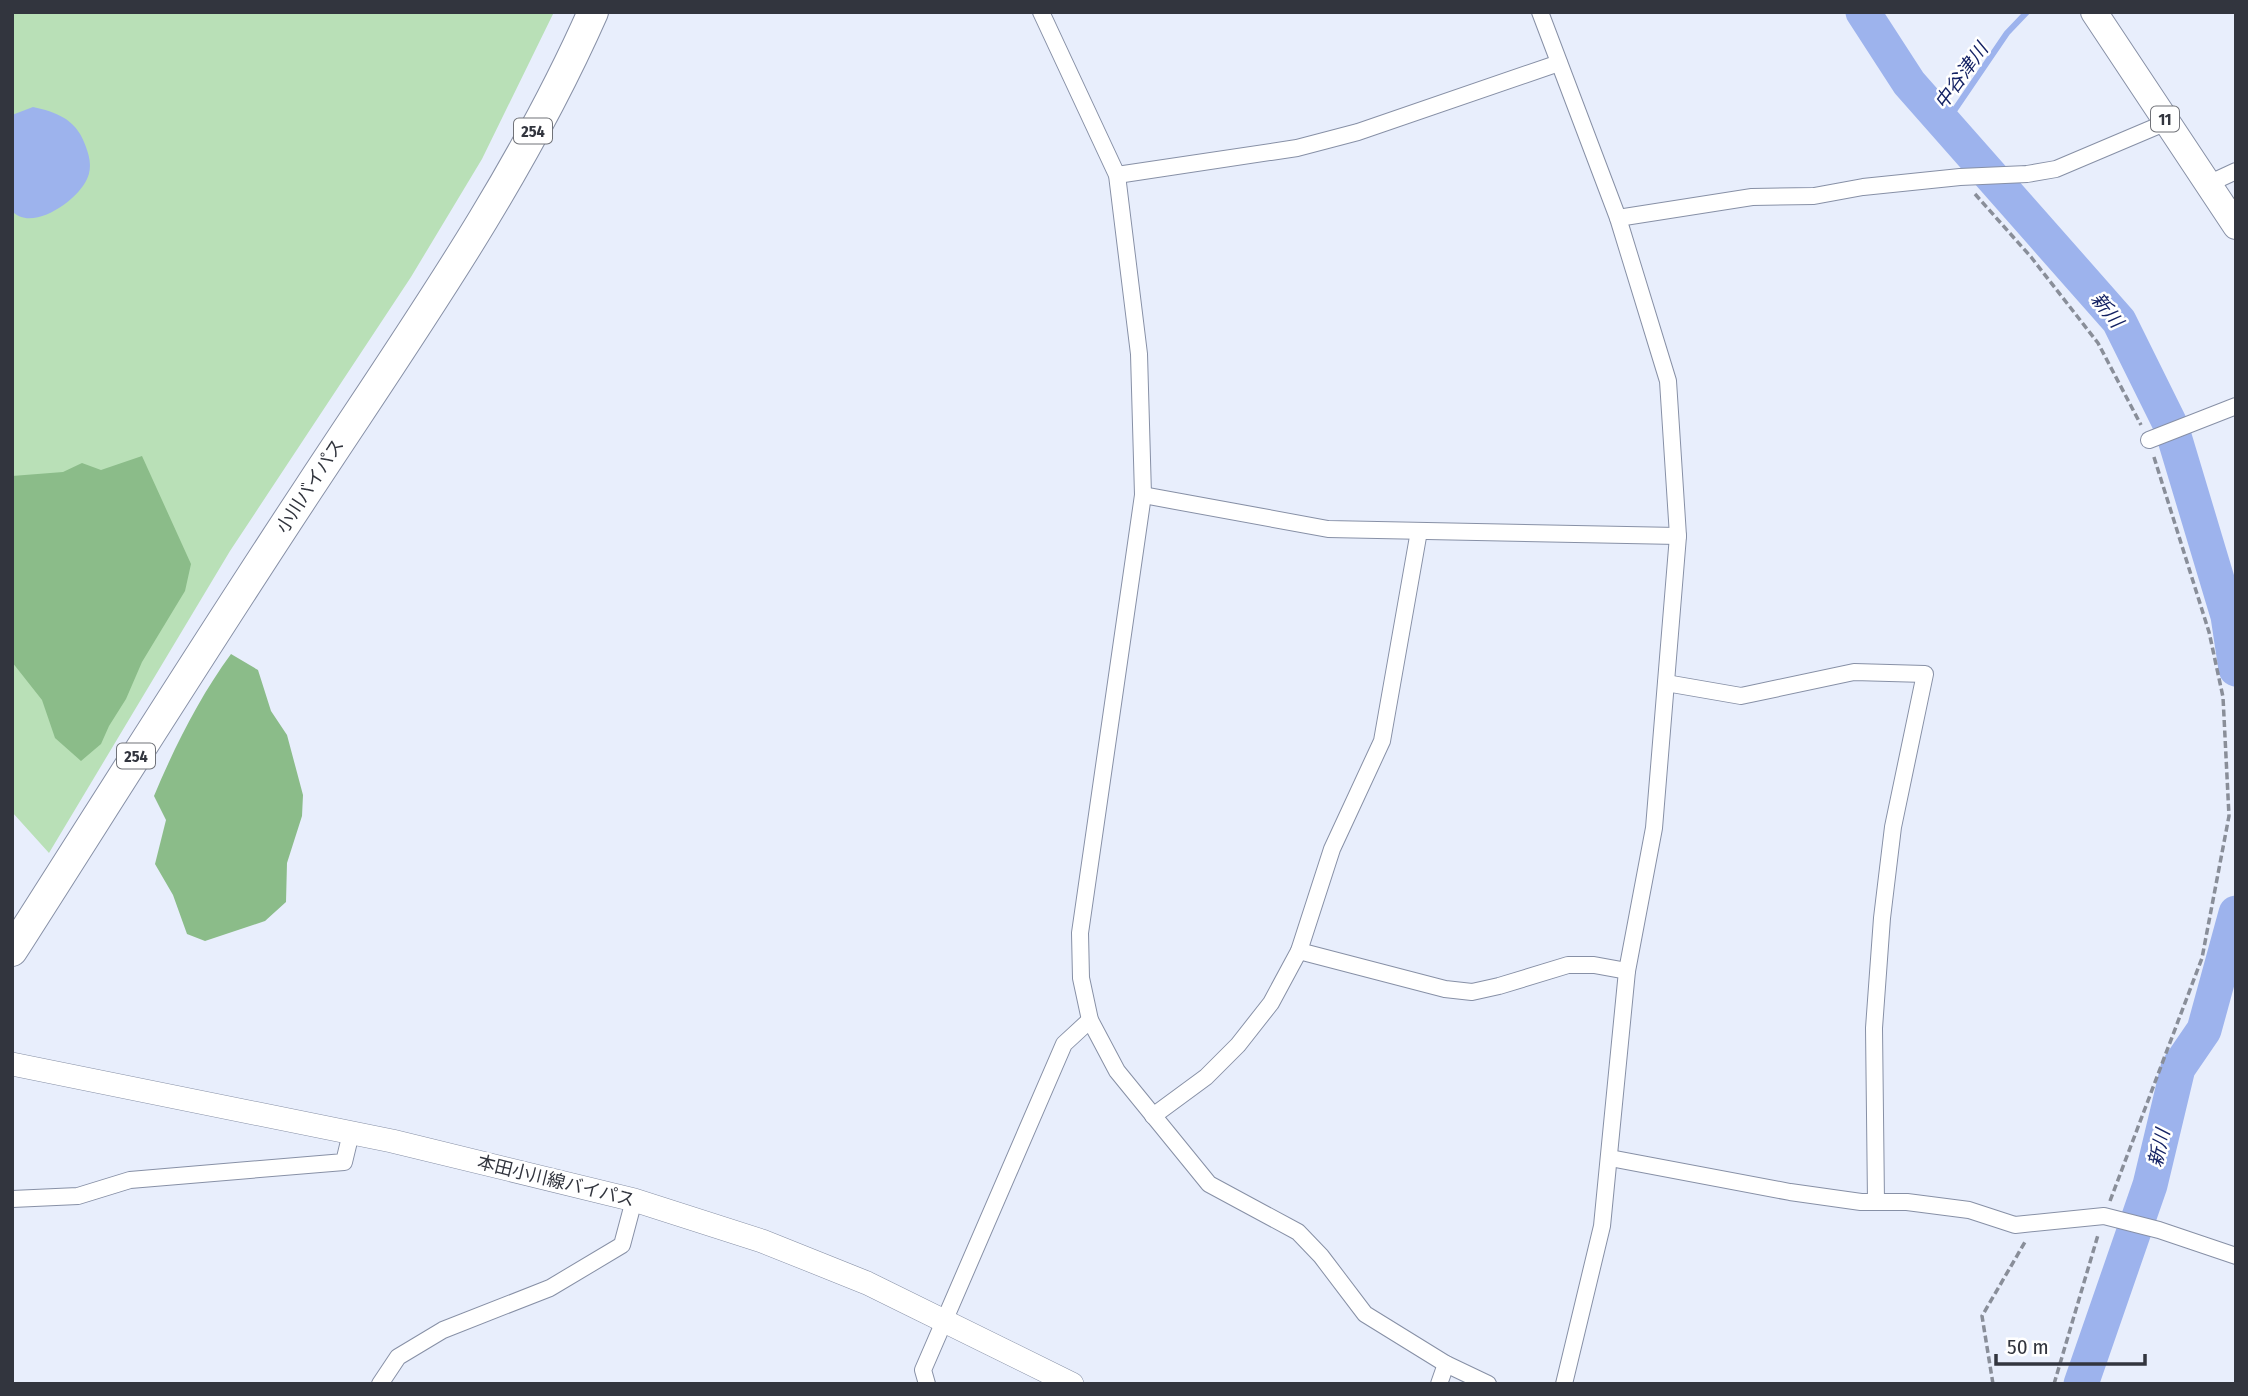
<svg xmlns="http://www.w3.org/2000/svg" width="2248" height="1396" font-family="'Fira Sans Condensed','Noto Sans JP',sans-serif">
<style>
.green{fill:#b9e0b7}
.forest{fill:#8bbc89}
.water{fill:#9db3ed}
.lines{fill:none;stroke-linecap:round;stroke-linejoin:round}
.stream{stroke:#9db3ed;stroke-width:6}
.river{stroke:#9db3ed;stroke-width:35}
.street-casing{stroke:#8790a6;stroke-width:18}
.secondary-casing{stroke:#8790a6;stroke-width:24}
.primary-casing{stroke:#8790a6;stroke-width:28}
.highway-casing{stroke:#8790a6;stroke-width:32}
.path{stroke:#898e99;stroke-width:3.5;stroke-dasharray:7 3.5;stroke-linecap:butt}
.street{stroke:#fff;stroke-width:16}
.secondary{stroke:#fff;stroke-width:23}
.primary{stroke:#fff;stroke-width:26}
.highway{stroke:#fff;stroke-width:30}
.labels{text-anchor:middle;dominant-baseline:central;stroke-width:5;stroke-linejoin:round;paint-order:stroke}
.shield{fill:#fff;stroke:#707278;stroke-width:2}
.shield-label{font-size:16px;font-weight:bold;fill:#32353e}
.street-label{font-size:18px;fill:#32353e;stroke:#fff}
.water-label{font-size:19px;font-style:italic;fill:#142264;stroke:#fff}
</style>
<rect width="100%" height="100%" fill="#e8eefc"/>
<path class="green" d="M12,12H554L482,159L411,277L230,551L49,853L12,812Z"/>
<g class="forest">
<path d="M142,456L191,564L185,591L142,662L126,699L109,726L101,744L81,761L55,738L42,700L12,662V476L63,472L82,463L101,470Z"/>
<path d="M231,654L258,670L271,711L287,735L303,795L302,816L287,863L286,902L265,921L205,941L187,934L173,895L155,864L166,820L154,796C174,748 200,696 231,654Z"/>
</g>
<path class="water" d="M33,107C56,112 75,119 84,142C89,154 93,167 87,179C78,200 32,233 12,211V115Z"/>
<g class="lines">
<path class="stream" d="M1945,124L2007,33L2027,12"/>
<g class="river">
<path d="M1863,12L1909,83L2119,321L2171,426L2228,616L2236,669"/>
<path d="M2081,1384L2150,1185L2178,1068L2204,1030L2236,913"/>
</g>
<g class="street-casing">
<g id="street">
<path d="M1041,12L1117,175L1139,354L1143,495L1080,933L1081,978L1090,1020L1117,1071L1209,1184L1298,1232L1321,1256L1365,1314L1446,1364L1488,1384"/>
<path d="M1540,12L1618,218L1668,381L1678,536L1654,828L1627,971L1602,1226L1564,1384"/>
<path d="M1117,175L1297,148L1358,132L1559,63"/>
<path d="M2208,184L2236,171"/>
<path d="M1618,218L1752,197L1814,196L1863,187L1960,177L2027,174L2056,169L2167,122"/>
<path d="M2149,440L2236,406"/>
<path d="M1143,495L1328,529L1678,536"/>
<path d="M1666,683L1741,696L1854,672L1925,674L1893,827L1882,918L1874,1028L1876,1202"/>
<path d="M1299,951L1445,989L1472,992L1499,986L1568,965H1594L1627,971"/>
<path d="M1153,1116L1206,1077L1238,1045L1271,1003L1299,951L1332,849L1382,741L1419,531"/>
<path d="M1610,1158L1790,1192L1861,1202H1907L1969,1210L2015,1225L2104,1216L2159,1230L2236,1256"/>
<path d="M12,1199L78,1196L130,1180L344,1162L351,1133"/>
<path d="M380,1384L398,1357L443,1330L550,1288L622,1245L634,1200"/>
<path d="M927,1384L923,1370L1064,1044L1090,1020"/>
<path d="M1439,1384L1446,1364"/>
</g>
</g>
<g class="secondary-casing">
<path id="secondary" d="M12,1064L392,1141L634,1200L762,1241L867,1283L1072,1384"/>
</g>
<g class="primary-casing">
<path id="primary" d="M2094,12L2236,226"/>
</g>
<g class="highway-casing">
<path id="highway" d="M12,951C111,796 208,641 309,488C410,334 518,182 593,12"/>
</g>
<g class="path">
<path d="M1975,194L2031,257L2098,343L2141,425"/>
<path d="M2110,1201L2202,958L2229,816L2223,697L2209,632L2153,454"/>
<path d="M1993,1384L1982,1316L2025,1242"/>
<path d="M2054,1384L2098,1235"/>
</g>
<use href="#street" class="street"/>
<use href="#secondary" class="secondary"/>
<use href="#primary" class="primary"/>
<use href="#highway" class="highway"/>
</g>
<g class="labels">
<g class="shield">
<rect x="2151" y="106.5" width="28" height="25" rx="5"/>
<rect x="514" y="118.5" width="38" height="25" rx="5"/>
<rect x="117" y="743.5" width="38" height="25" rx="5"/>
</g>
<g class="shield-label">
<text x="2165" y="119">11</text>
<text x="533" y="131">254</text>
<text x="136" y="756">254</text>
</g>
<g class="street-label">
<text transform="translate(310 486) rotate(-57)">小川バイパス</text>
<text transform="translate(556 1181) rotate(14)">本田小川線バイパス</text>
</g>
<g class="water-label">
<text transform="translate(1961 76) rotate(-54)">中谷津川</text>
<text transform="translate(2107 310) rotate(52)">新川</text>
<text transform="translate(2159 1148) rotate(-77)">新川</text>
</g>
</g>
<rect width="2248" height="1396" fill="none" stroke="#32353e" stroke-width="28"/>
<path d="M1996 1354v10h149v-10" fill="none" stroke="#32353e" stroke-width="3.5"/>
<text x="2007" y="1354" font-size="21" fill="#32353e" stroke="#ffffff" stroke-width="5" paint-order="stroke">50 m</text>
</svg>
